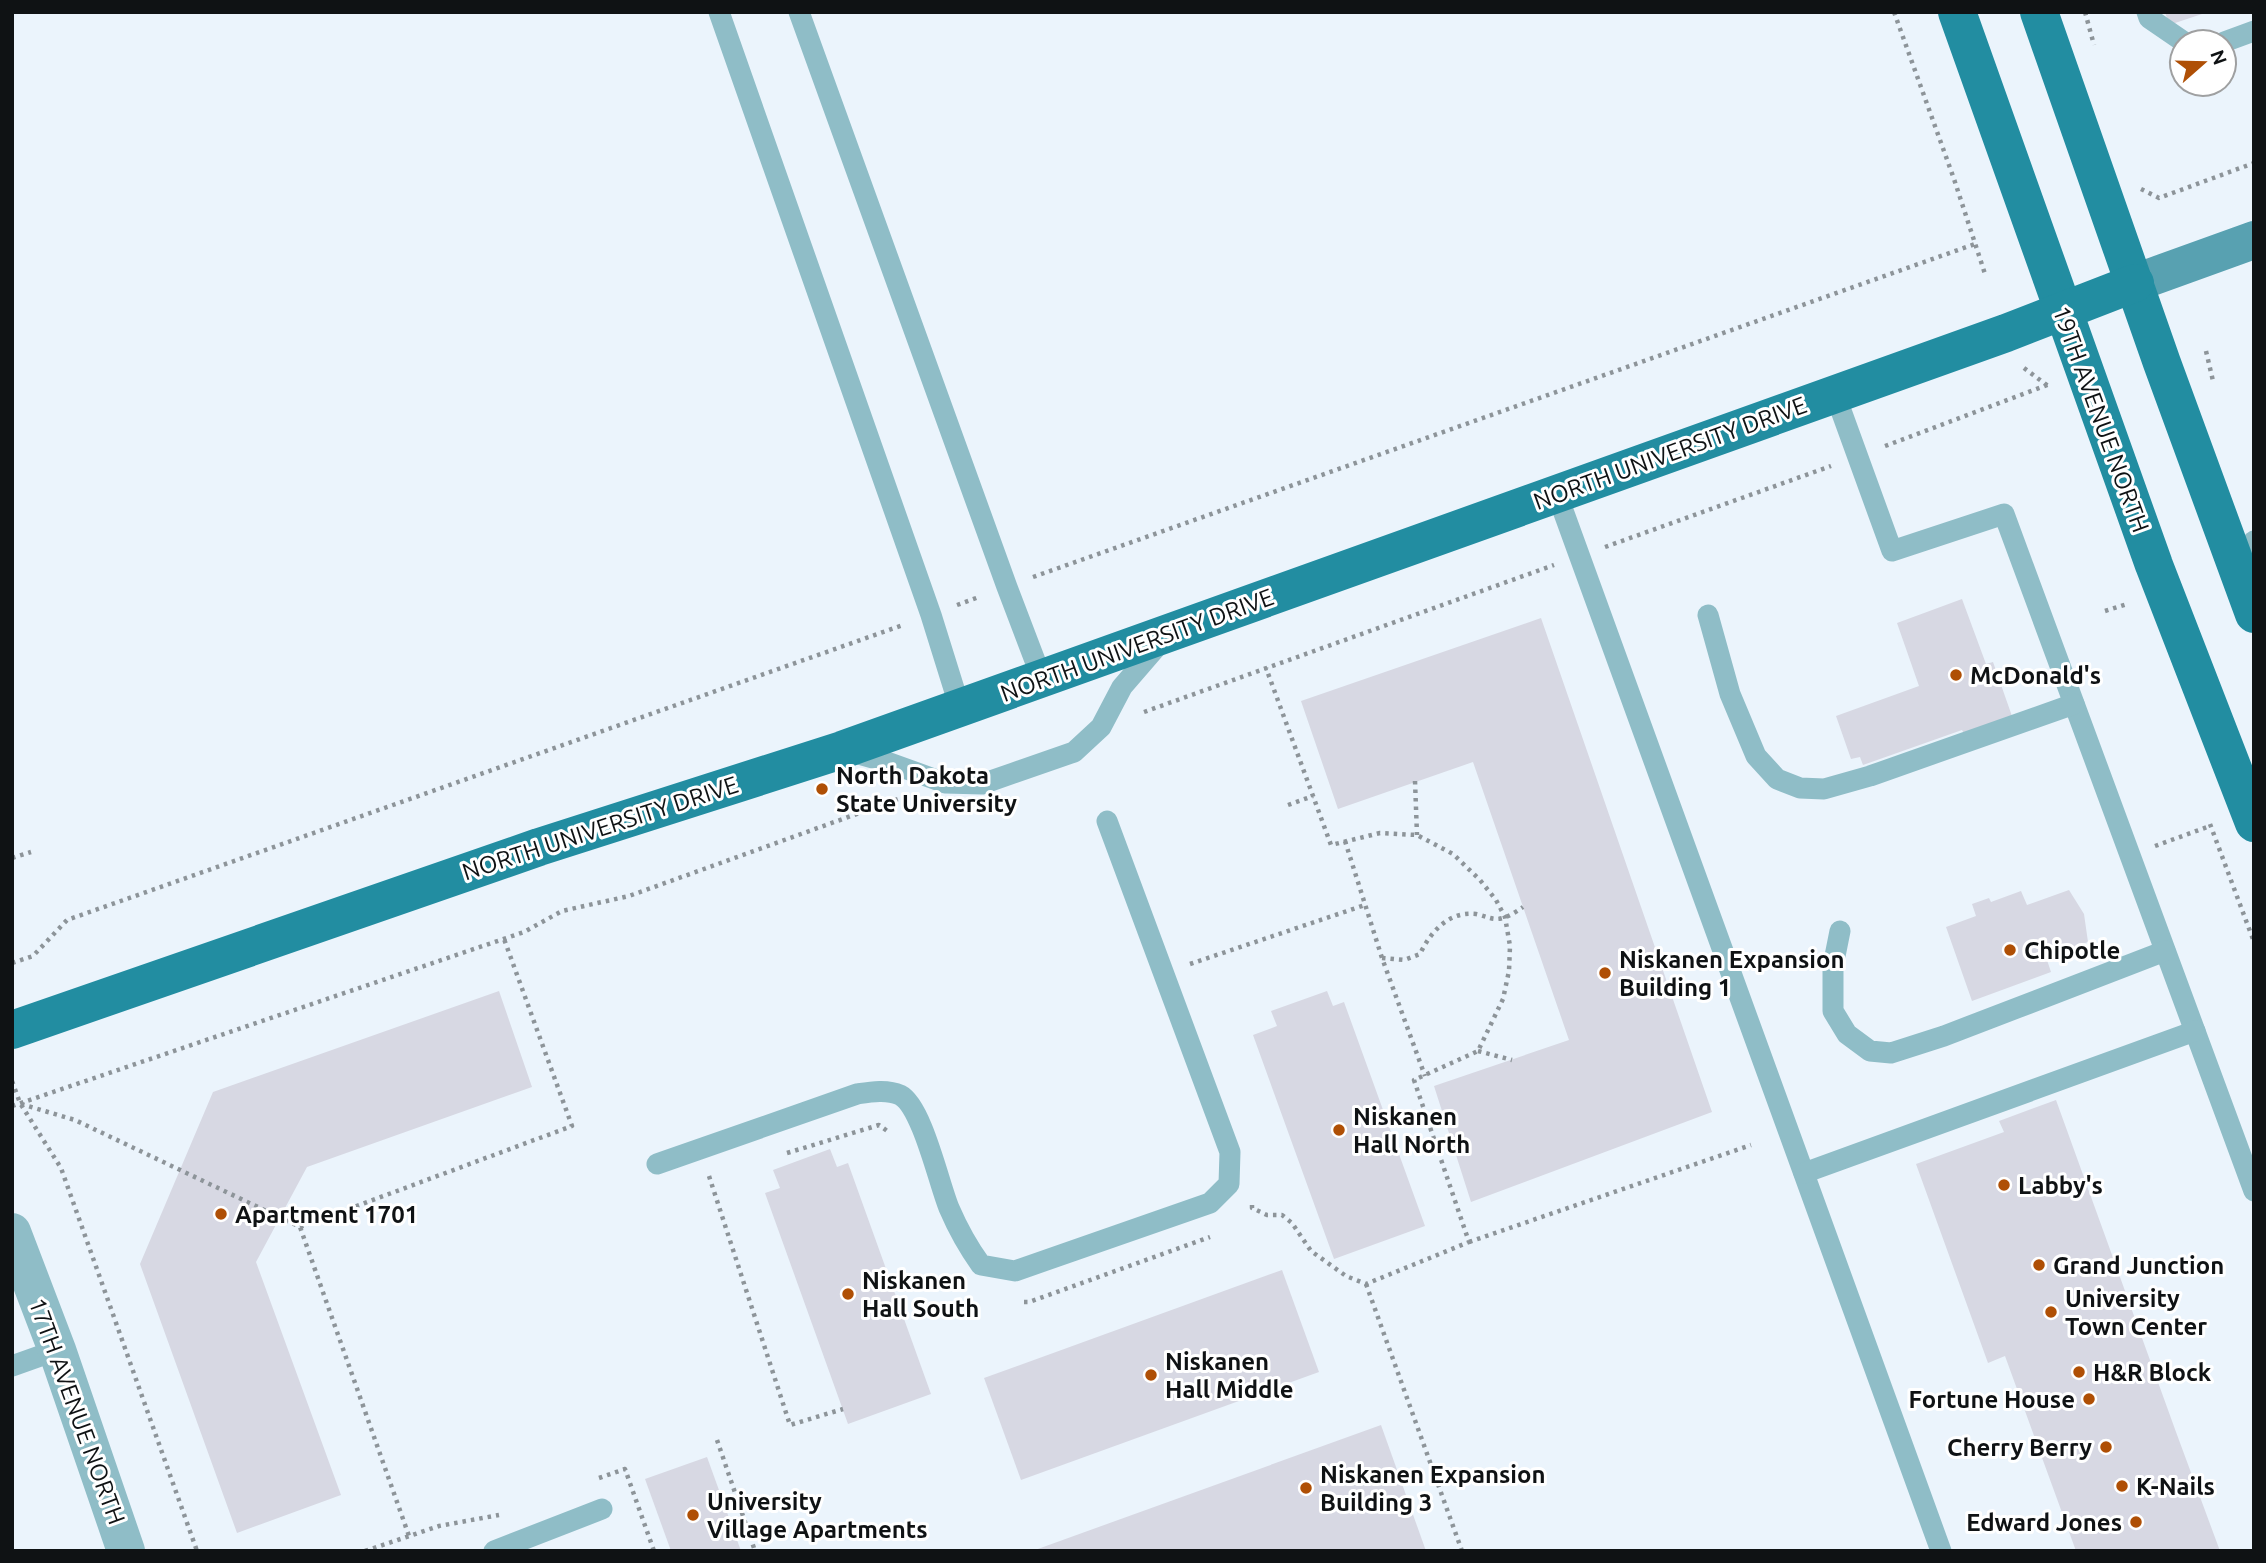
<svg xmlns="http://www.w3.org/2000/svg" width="2266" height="1563" font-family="Ubuntu,sans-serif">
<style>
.building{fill:#d7d8e3}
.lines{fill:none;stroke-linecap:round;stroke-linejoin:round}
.path{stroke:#8d9499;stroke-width:4.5;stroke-dasharray:3.5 5;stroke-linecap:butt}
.service{stroke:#8fbdc7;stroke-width:21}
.minor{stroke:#8fbdc7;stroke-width:38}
.secondary{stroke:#58a1b1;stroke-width:38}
.primary{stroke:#228da1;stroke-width:38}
.poi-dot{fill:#af4f05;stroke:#fff;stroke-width:2.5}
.labels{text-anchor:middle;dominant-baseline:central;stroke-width:6;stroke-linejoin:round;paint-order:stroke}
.street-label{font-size:24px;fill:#0f1214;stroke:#fff}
.poi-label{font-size:24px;font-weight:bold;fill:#0f1214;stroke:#fff;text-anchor:start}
</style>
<rect width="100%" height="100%" fill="#ebf4fc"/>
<g class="building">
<path d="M2165,12H2205V13L2169,25Z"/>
<path d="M1962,599L1986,664L1993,662L2013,719L1966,737L1962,730L1863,765L1860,757L1851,759L1836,716L1919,686L1897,623Z"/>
<path d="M1541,618L1712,1112L1471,1202L1434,1086L1569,1040L1473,762L1338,809L1301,701Z"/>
<path d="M2069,890L2084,914L2088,942L2046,957L2051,972L1972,1001L1946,927L1976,916L1972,904L1989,898L1991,902L2021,891L2027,905Z"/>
<path d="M499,991L532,1087L307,1167L256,1262L341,1495L237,1533L140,1264L213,1092Z"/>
<path d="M1327,991L1333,1006L1344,1002L1425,1226L1334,1259L1253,1035L1277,1026L1271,1011Z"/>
<path d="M2056,1100L2176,1432L2220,1551H2076L2005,1356L1988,1363L1916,1164L2004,1132L1999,1121Z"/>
<path d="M830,1149L837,1167L848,1163L931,1394L848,1424L765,1193L780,1188L773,1170Z"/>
<path d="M1282,1270L1319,1372L1021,1480L984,1378Z"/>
<path d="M1381,1425L1426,1551H1035V1550Z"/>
<path d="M707,1457L741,1551H671L645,1479Z"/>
</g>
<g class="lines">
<g class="path">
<path d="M1894,12L1954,179L1986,277"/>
<path d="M2085,12L2094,45"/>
<path d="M2141,189L2159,198L2254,163"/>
<path d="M2206,351L2213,381"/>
<path d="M2024,368L2048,386"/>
<path d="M1885,446L2050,384"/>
<path d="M1605,547L1831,466"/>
<path d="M1033,577L1975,244"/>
<path d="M957,605L979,597"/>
<path d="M2105,611L2127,604"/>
<path d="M1144,712L1554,565"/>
<path d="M1415,781L1417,835"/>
<path d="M1288,805L1313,796"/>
<path d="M2210,824L2254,942"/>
<path d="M1345,841L1382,958L1425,1076"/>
<path d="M2155,846L2210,826"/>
<path d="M12,858L31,852"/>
<path d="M1382,958L1404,960L1420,954C1431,931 1449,911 1476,914C1486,916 1493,921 1503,918C1510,916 1517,911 1523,907"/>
<path d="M12,963L33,956L67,920L903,625"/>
<path d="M1190,964L1365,905"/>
<path d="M1478,1051L1512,1060"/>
<path d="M12,1081L20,1103L61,1168L197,1551"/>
<path d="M21,1104L75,1120L300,1227L409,1536"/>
<path d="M12,1106L524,932L562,911L629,896L901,798"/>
<path d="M787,1153L879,1125L890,1133"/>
<path d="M709,1176L790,1425L843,1409"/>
<path d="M1252,1205V1208L1267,1215H1282L1292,1223L1311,1251L1346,1276L1366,1284L1469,1242L1414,1080L1478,1051L1503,999L1509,971L1510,946L1505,917L1496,900L1480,880L1453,854L1417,835L1380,833L1331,845L1266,668"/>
<path d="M300,1227L572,1126L504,939"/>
<path d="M1469,1242L1751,1145"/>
<path d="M1366,1284L1462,1551"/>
<path d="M1024,1302H1029L1210,1237"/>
<path d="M717,1440L755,1551"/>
<path d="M599,1478L625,1469L654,1551"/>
<path d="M365,1551L439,1526L499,1515"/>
</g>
<g class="service">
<path d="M719,12L931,615L960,708"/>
<path d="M799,12L1007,587L1042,679"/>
<path d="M2147,12L2149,18L2184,42"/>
<path d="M2224,42L2254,31"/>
<path d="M1835,394L1892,551L2004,514L2254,1191"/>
<path d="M1557,494L1941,1551"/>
<path d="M2240,575L2254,541"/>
<path d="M1708,615L1730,694L1756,756L1777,779L1800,788L1824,789L1870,776L2074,704"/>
<path d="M848,751L890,763L945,783L982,784L1074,752L1101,727L1122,687L1160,643"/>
<path d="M1840,931L1833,966V1011L1847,1034L1870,1051L1891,1053L1944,1036L2165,951"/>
<path d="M657,1164L857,1094C870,1092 887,1089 900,1095C922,1106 939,1184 949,1208C958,1229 968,1247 981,1265L1015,1271L1210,1203L1229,1184L1230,1152L1107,821"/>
<path d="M1804,1173L2195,1031"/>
<path d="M12,1366L57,1350"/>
<path d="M494,1551L602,1509"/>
</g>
<path class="minor" d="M12,1232L57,1350L126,1551"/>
<path class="secondary" d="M2135,283L2254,240"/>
<g class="primary">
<path d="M1957,12L2154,565L2254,823"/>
<path d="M2039,12L2162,363L2254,614"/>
<path d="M12,1030L539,847L842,750L2006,333L2135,283"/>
</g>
</g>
<g class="poi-dot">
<circle cx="1956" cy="675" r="7"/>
<circle cx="822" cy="789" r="7"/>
<circle cx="2010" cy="950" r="7"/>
<circle cx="1605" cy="973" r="7"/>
<circle cx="1339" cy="1130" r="7"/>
<circle cx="2004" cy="1185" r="7"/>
<circle cx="221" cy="1214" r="7"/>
<circle cx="2039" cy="1265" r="7"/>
<circle cx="848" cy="1294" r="7"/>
<circle cx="2051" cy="1312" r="7"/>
<circle cx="2079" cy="1372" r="7"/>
<circle cx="1151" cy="1375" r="7"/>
<circle cx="2089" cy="1399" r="7"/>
<circle cx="2106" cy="1447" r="7"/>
<circle cx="2122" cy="1486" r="7"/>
<circle cx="1306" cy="1488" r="7"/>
<circle cx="693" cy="1515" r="7"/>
<circle cx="2136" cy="1522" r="7"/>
</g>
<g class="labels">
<g class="street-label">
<text transform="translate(2101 419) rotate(70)">19TH AVENUE NORTH</text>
<text transform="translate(1670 453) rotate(-20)">NORTH UNIVERSITY DRIVE</text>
<text transform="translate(1137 645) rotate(-20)">NORTH UNIVERSITY DRIVE</text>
<text transform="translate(600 828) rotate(-18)">NORTH UNIVERSITY DRIVE</text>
<text transform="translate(77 1411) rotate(70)">17TH AVENUE NORTH</text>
</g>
<g class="poi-label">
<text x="1970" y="675">McDonald's</text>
<text x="836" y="775">North Dakota<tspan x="836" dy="28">State University</tspan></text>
<text x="2024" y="950">Chipotle</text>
<text x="1619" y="959">Niskanen Expansion<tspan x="1619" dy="28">Building 1</tspan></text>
<text x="1353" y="1116">Niskanen<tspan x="1353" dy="28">Hall North</tspan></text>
<text x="2018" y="1185">Labby's</text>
<text x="235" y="1214">Apartment 1701</text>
<text x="2053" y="1265">Grand Junction</text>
<text x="862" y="1280">Niskanen<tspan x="862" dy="28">Hall South</tspan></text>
<text x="2065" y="1298">University<tspan x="2065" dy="28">Town Center</tspan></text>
<text x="1165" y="1361">Niskanen<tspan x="1165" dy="28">Hall Middle</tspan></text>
<text x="2093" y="1372">H&amp;R Block</text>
<text x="2075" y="1399" text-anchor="end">Fortune House</text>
<text x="2092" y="1447" text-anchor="end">Cherry Berry</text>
<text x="1320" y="1474">Niskanen Expansion<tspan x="1320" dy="28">Building 3</tspan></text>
<text x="2136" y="1486">K-Nails</text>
<text x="707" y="1501">University<tspan x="707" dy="28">Village Apartments</tspan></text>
<text x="2122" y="1522" text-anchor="end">Edward Jones</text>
</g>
</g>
<rect width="2266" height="1563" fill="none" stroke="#0f1214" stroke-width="28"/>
<g transform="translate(2203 63) rotate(70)"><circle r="33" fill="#ffffff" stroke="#9fa0a1" stroke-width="2"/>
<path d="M0-5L12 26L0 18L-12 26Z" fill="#af4f05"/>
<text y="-10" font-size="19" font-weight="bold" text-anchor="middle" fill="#0f1214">N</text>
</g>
</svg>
